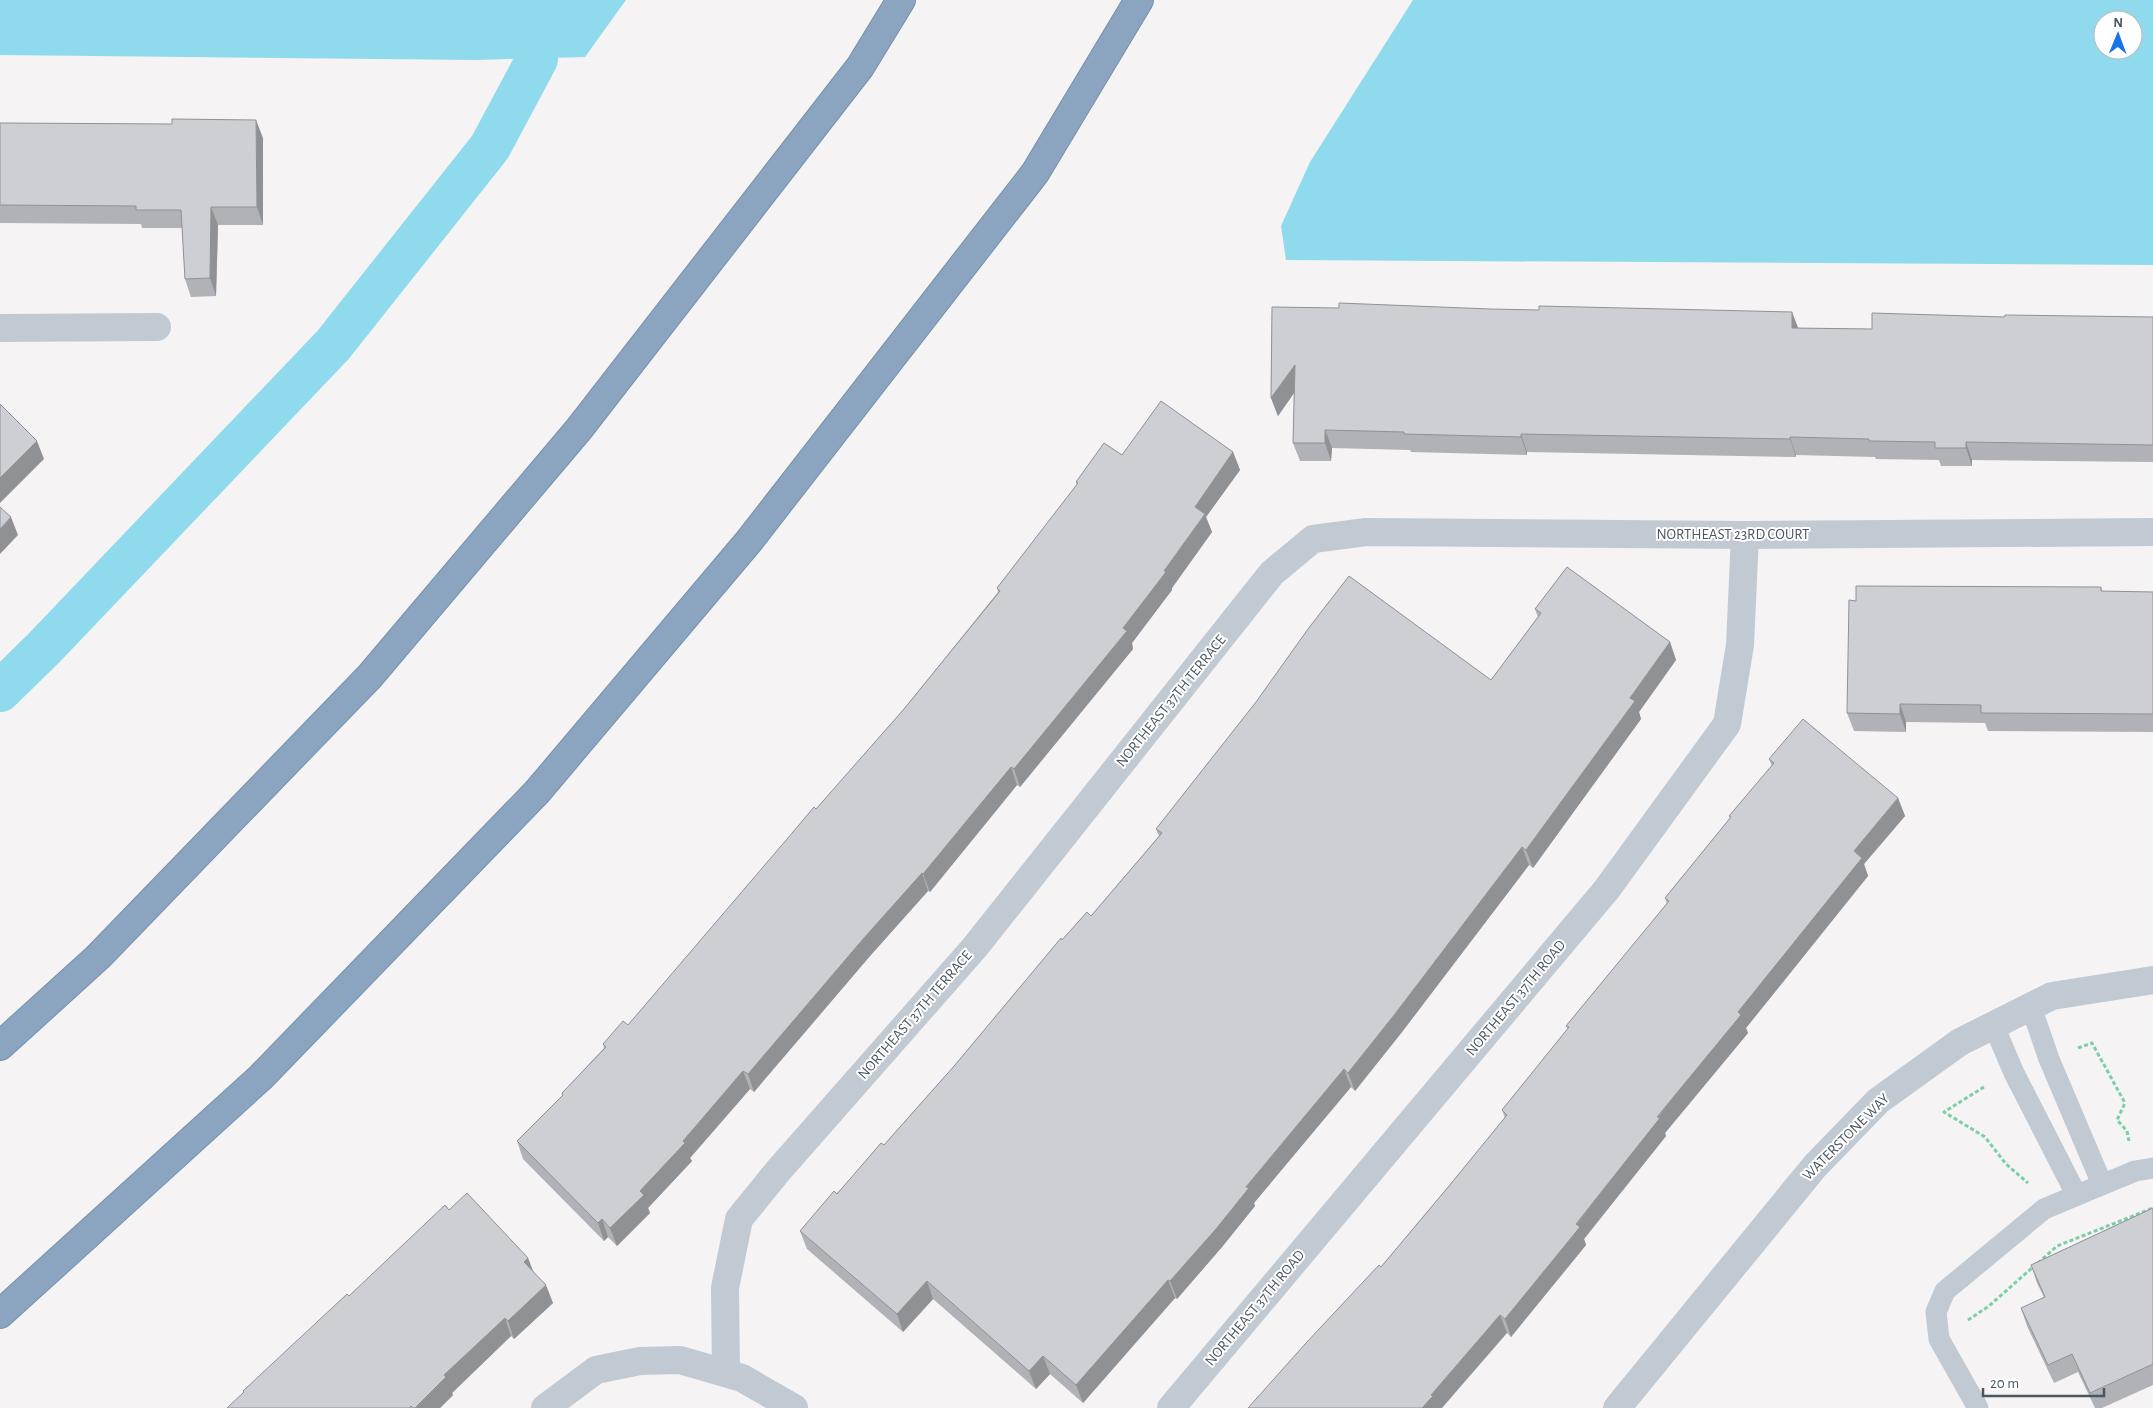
<svg xmlns="http://www.w3.org/2000/svg" width="2153" height="1408" font-family="'Alegreya Sans',sans-serif">
<style>
.water{fill:#90daee;fill-rule:evenodd}
.lines{fill:none;stroke-linecap:round;stroke-linejoin:round}
.canal{stroke:#90daee;stroke-width:42}
.motorway-casing{stroke:#7690ad;stroke-width:30}
.path{stroke:#7ad0a6;stroke-width:3;stroke-dasharray:4 2.5;stroke-linecap:butt}
.service{stroke:#c1cad2;stroke-width:21}
.minor{stroke:#c1cad2;stroke-width:28}
.motorway{stroke:#8ba5c1;stroke-width:28}
.wall{fill:#b0b2b7}
.shaded-wall{fill:#909195}
.building{fill:#cdcfd5;stroke:#909195}
.labels{text-anchor:middle;dominant-baseline:central;stroke-width:4;stroke-linejoin:round;paint-order:stroke}
.street-label{font-size:15px;fill:#4a5661;stroke:#fff}
</style>
<rect width="100%" height="100%" fill="#f5f3f3"/>
<g class="water">
<path d="M0,0H626L585,57L476,60L0,55Z"/>
<path d="M1413,0H2153V265L1286,260L1281,226L1310,162ZM2103,20H2133V50H2103Z"/>
</g>
<g class="lines">
<path class="canal" d="M0,691L44,648L333,345L490,147L537,59"/>
<g class="motorway-casing">
<g id="motorway">
<path d="M0,1046L98,957L370,676L579,429L860,67L901,0"/>
<path d="M0,1314L261,1077L537,792L749,541L1035,173L1139,0"/>
</g>
</g>
<g class="path">
<path d="M2078,1048L2092,1043L2125,1103L2117,1120L2127,1131L2129,1141"/>
<path d="M1984,1087L1944,1112L1985,1137L2006,1164L2028,1183"/>
<path d="M2038,1263L2057,1246L2153,1208"/>
<path d="M1968,1320L1989,1306L2033,1267"/>
</g>
<g class="service">
<path d="M2031,1007L2049,1059L2102,1184"/>
<path d="M1994,1026L2014,1073L2076,1194"/>
<path d="M1978,1408L1939,1339L1936,1312L1945,1291L2044,1209L2135,1171L2153,1168"/>
</g>
<g class="minor">
<path d="M0,328L157,327"/>
<path d="M726,1373L725,1288L739,1219L778,1171L975,947L1272,573L1313,539L1366,532L1745,535L2153,532"/>
<path d="M545,1408L596,1370L640,1361L680,1360L742,1378L794,1408"/>
<path d="M1171,1408L1607,889L1727,724L1740,645L1745,535"/>
<path d="M1617,1408L1815,1166L1878,1101L1960,1042L2052,996L2153,980"/>
</g>
<use href="#motorway" class="motorway"/>
</g>
<g class="wall">
<path d="M0,123L263,138V225H218L216,296L191,297L185,279L182,228H142L141,224L0,223Z"/>
<path d="M1272,307L1798,328L1872,329L2004,317H2153V462L1972,460V466H1941L1939,460L1876,459L1875,457L1796,455V457L1527,452V455L1411,452L1410,450L1332,448L1331,461H1300L1293,443L1294,393L1278,416L1271,398Z"/>
<path d="M1233,452L1240,470L1206,517L1212,532L1172,588V590L1132,643L1133,649L1020,787L1017,785L930,892L928,891L870,956L754,1092L750,1089L690,1158L692,1161L648,1208L650,1213L617,1246L608,1237L604,1241L523,1159L517,1141L563,1096L562,1093L604,1048L603,1044L628,1025L904,709L998,592L997,588L1077,485L1076,482L1122,455Z"/>
<path d="M2101,587L2102,591L2153,592V732L1988,731L1985,723L1906,722V732L1854,731L1847,713Z"/>
<path d="M1535,609L1670,642L1676,660L1639,712L1641,719L1533,868L1529,865L1402,1032L1355,1091L1351,1087L1254,1203L1255,1206L1222,1247L1177,1299L1175,1298L1083,1403L1050,1374L1036,1389L933,1299L903,1332L807,1249L800,1231L884,1145L955,1065L1062,940L1091,916L1159,836L1156,829L1491,680L1538,617Z"/>
<path d="M1769,759L1898,798L1905,816L1864,864L1868,876L1746,1028L1748,1033L1665,1133L1666,1136L1584,1239L1586,1245L1511,1337L1507,1333L1381,1267L1449,1186L1505,1118L1502,1110L1568,1029L1566,1026L1667,904L1665,898L1730,818L1729,816L1772,766Z"/>
<path d="M2153,1208V1385L2102,1408H2095L2078,1372L2054,1383L2027,1326L2021,1308L2044,1297L2037,1283L2031,1265Z"/>
<path d="M449,1210L528,1258L533,1272L553,1303L514,1339L511,1336L452,1393L453,1395L440,1408H227L244,1393L243,1391L349,1296Z"/>
</g>
<g class="shaded-wall">
<path d="M256,120L263,138V225L257,207Z"/>
<path d="M211,207L218,225L216,296L210,278Z"/>
<path d="M1792,312L1799,330L1792,328Z"/>
<path d="M1295,365L1301,383L1278,416L1271,398Z"/>
<path d="M1325,430L1332,448L1331,461L1325,443Z"/>
<path d="M1521,434L1527,452V455L1521,437Z"/>
<path d="M1790,437L1796,455V457L1790,439Z"/>
<path d="M37,441L44,459L0,503V478Z"/>
<path d="M1966,442L1972,460V466L1966,448Z"/>
<path d="M1233,452L1240,470L1206,517L1212,532L1172,588V590L1132,643L1133,649L1020,787L1014,769L1123,628L1164,571L1195,507Z"/>
<path d="M11,517L18,535L0,554V529Z"/>
<path d="M1670,642L1676,660L1639,712L1641,719L1533,868L1526,850L1630,698Z"/>
<path d="M1900,704L1906,722V732L1900,714Z"/>
<path d="M1011,767L1017,785L930,892L923,874Z"/>
<path d="M1898,798L1905,816L1864,864L1868,876L1746,1028L1748,1033L1665,1133L1666,1136L1584,1239L1586,1245L1511,1337L1505,1319L1738,1012L1854,851Z"/>
<path d="M1522,847L1529,865L1402,1032L1355,1091L1348,1073Z"/>
<path d="M922,873L928,891L870,956L754,1092L748,1074L864,938Z"/>
<path d="M1344,1069L1351,1087L1254,1203L1255,1206L1222,1247L1177,1299L1170,1281L1246,1187Z"/>
<path d="M743,1071L750,1089L690,1158L692,1161L648,1208L650,1213L617,1246L610,1228L640,1191Z"/>
<path d="M602,1219L608,1237L604,1241L598,1223Z"/>
<path d="M528,1258L535,1276L524,1262Z"/>
<path d="M1168,1280L1175,1298L1083,1403L1076,1385Z"/>
<path d="M927,1281L933,1299L903,1332L897,1314Z"/>
<path d="M546,1285L553,1303L514,1339L508,1321Z"/>
<path d="M1500,1315L1507,1333L1442,1408H1422L1431,1395Z"/>
<path d="M505,1318L511,1336L452,1393L453,1395L440,1408H415L444,1375Z"/>
<path d="M1043,1356L1050,1374L1036,1389L1029,1371Z"/>
</g>
<g class="building">
<path d="M172,119L256,120L257,207H211L210,278L185,279L181,210H136V206L0,205V123L172,124Z"/>
<path d="M1339,303L1490,309L1539,310V306L1792,312V328L1872,329V313L2004,317L2005,315L2153,317V445L1966,442V448H1935V442L1869,441V439L1790,437V439L1521,434V437L1404,434V432L1325,430V443H1293L1295,365L1271,398L1272,307L1339,308Z"/>
<path d="M1161,401L1233,452L1195,507L1205,514L1164,571L1166,572L1123,628L1127,631L1014,769L1011,767L923,874L922,873L864,938L748,1074L743,1071L683,1141L685,1143L640,1191L644,1195L610,1228L602,1219L598,1223L517,1141L563,1095L562,1093L606,1047L603,1044L623,1021L628,1025L793,832L814,807L816,809L904,709L1000,591L997,588L1078,483L1076,482L1104,443L1122,455Z"/>
<path d="M0,404L37,441L0,478Z"/>
<path d="M0,507L11,517L0,529Z"/>
<path d="M1567,567L1670,642L1630,698L1635,701L1526,850L1522,847L1395,1014L1348,1073L1344,1069L1246,1187L1249,1188L1216,1229L1170,1281L1168,1280L1076,1385L1043,1356L1029,1371L927,1281L897,1314L800,1231L834,1191L837,1194L881,1143L884,1145L955,1065L1061,938L1062,940L1087,912L1091,916L1162,833L1156,829L1256,702L1308,629L1349,576L1491,680L1541,613L1535,609Z"/>
<path d="M1856,586L2101,587V591L2153,592V714L1981,713V705L1900,704V714L1847,713L1849,600L1856,601Z"/>
<path d="M1803,719L1898,798L1854,851L1862,858L1738,1012L1741,1015L1657,1117L1660,1118L1576,1224L1580,1227L1505,1319L1500,1315L1431,1395L1433,1396L1422,1408H1248L1306,1343L1379,1265L1381,1267L1449,1186L1507,1115L1502,1110L1569,1027L1566,1026L1669,901L1665,898L1731,817L1729,816L1774,763L1769,759Z"/>
<path d="M467,1193L528,1258L524,1262L546,1285L508,1321L505,1318L444,1375L446,1377L415,1408H413L411,1406L409,1408H227L244,1392L243,1391L347,1294L349,1296L445,1205L449,1210Z"/>
<path d="M2153,1208V1364L2090,1393L2072,1354L2048,1365L2021,1308L2045,1297L2031,1265Z"/>
</g>
<g class="labels">
<g class="street-label">
<text x="1733" y="534">NORTHEAST 23RD COURT</text>
<text transform="translate(1171 701) rotate(-51)">NORTHEAST 37TH TERRACE</text>
<text transform="translate(1516 998) rotate(-50)">NORTHEAST 37TH ROAD</text>
<text transform="translate(915 1015) rotate(-49)">NORTHEAST 37TH TERRACE</text>
<text transform="translate(1846 1137) rotate(-45)">WATERSTONE WAY</text>
<text transform="translate(1255 1308) rotate(-50)">NORTHEAST 37TH ROAD</text>
</g>
</g>
<g transform="translate(2118 35) rotate(1)"><circle r="24" fill="#ffffff" stroke="#b7bbc0"/>
<path d="M0-4L9 19L0 12L-9 19Z" fill="#1a73e8"/>
<text y="-8" font-size="14" font-weight="bold" text-anchor="middle" fill="#4a5661">N</text>
</g>
<path d="M1983 1388v8h121v-8" fill="none" stroke="#4a5661" stroke-width="2.5"/>
<text x="1990" y="1388" font-size="15" fill="#4a5661" stroke="#ffffff" stroke-width="4" paint-order="stroke">20 m</text>
</svg>
